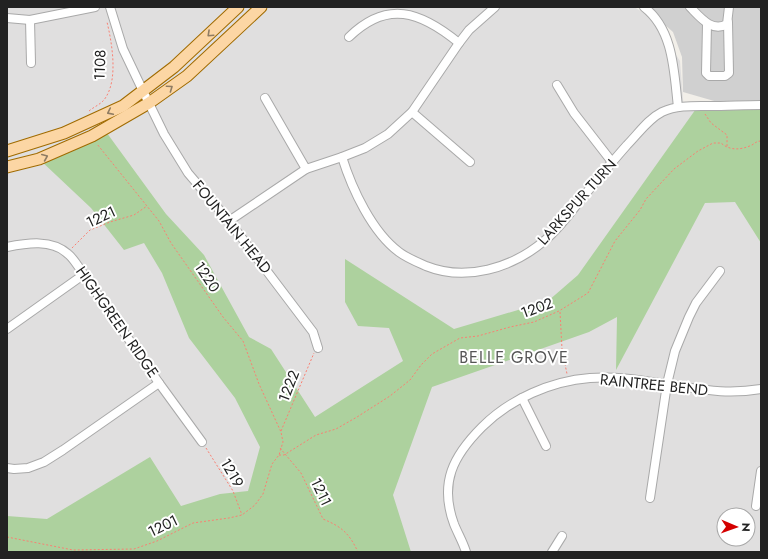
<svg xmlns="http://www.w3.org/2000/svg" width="768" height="559" font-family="Jost,sans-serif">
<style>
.residential{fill:#e0dfdf;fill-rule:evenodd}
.religious{fill:#d0d0d0}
.forest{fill:#add19e}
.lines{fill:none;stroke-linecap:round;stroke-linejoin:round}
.minor-casing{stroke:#a9a9a9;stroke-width:10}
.major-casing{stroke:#a06b00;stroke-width:13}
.path{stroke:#fa8072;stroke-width:1;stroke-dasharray:2 2;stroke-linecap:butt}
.minor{stroke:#fff;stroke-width:8}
.major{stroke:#fcd6a4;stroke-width:11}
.oneway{stroke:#8f7c63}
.labels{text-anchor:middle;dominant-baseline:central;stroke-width:4;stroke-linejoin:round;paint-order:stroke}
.street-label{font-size:15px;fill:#222;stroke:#fff}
.neighbourhood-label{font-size:16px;letter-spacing:1px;fill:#555;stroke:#fff}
</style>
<rect width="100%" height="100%" fill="#f2efe9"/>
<path class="residential" d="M7,7H634L652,18L680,61L684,111L761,110V552H7ZM724,515H748V539H724Z"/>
<path class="religious" d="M645,7H761V106L728,105L683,92L682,57L673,32Z"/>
<path class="forest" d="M761,105V243L735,202L705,203L616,370L617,317L589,332L432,387L393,495L411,552H7V516L47,519L150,457L181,506L220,494L248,491L260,447L235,398L189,338L162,273L144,243L124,250L91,208L39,159L104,129L166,214L204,255L249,337L271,349L315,417L403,361L389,328L358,326L345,302V259L454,329L548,301L578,275L698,106Z"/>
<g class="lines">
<g class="minor-casing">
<g id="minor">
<path d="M110,7L123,49L143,91L164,134L188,173L229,221L313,332L318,348"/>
<path d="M644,7C674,30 674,73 678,107"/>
<path d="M690,7C700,17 712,33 727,24L729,7"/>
<path d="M7,18L30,20L95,7"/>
<path d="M30,20L31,63"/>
<path d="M707,24L706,73L709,76H725L729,73L728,22"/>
<path d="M349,37C387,0 420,11 459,43"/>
<path d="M557,85L574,113L612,162"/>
<path d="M265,98L306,169"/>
<path d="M412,112L470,162"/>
<path d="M342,157C352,189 372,232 399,252C407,258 417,262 426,266C466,282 512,268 544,241C559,229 570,213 582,198C597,180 612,162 627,145C638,134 648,119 662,112C677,105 694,106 710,106C727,106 744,105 761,105"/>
<path d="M229,221L306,169L342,157L365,148L388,134L412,112L459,43L469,30L495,7"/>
<path d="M7,247C27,243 52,239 68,254C72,257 75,262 78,266L159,383L202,442"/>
<path d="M7,329L83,275"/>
<path d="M522,398L546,446"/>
<path d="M7,468L14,469L28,468L44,462L63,450L159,383"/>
<path d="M650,498L667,384L675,351L689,317L696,303L720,271"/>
<path d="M756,506L761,471"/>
<path d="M466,552C463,542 458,534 454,524C439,483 453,456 482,427C510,399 551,381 590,378C615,376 640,380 665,384C701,389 724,395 761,389"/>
<path d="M552,552L562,536"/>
</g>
</g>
<g class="major-casing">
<g id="major">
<path d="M7,151L64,133L123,106L174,67L238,7"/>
<path d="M7,167L39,159L92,136L149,103L187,76L261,7"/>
</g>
</g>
<g class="path">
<path d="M89,111C95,106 102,104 106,97C118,78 112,43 107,22"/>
<path d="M705,114L711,123L727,135V147"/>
<path d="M72,248L90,230L110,222L134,215L147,206"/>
<path d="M560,312L562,349L567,374"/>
<path d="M281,431L314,353"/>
<path d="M206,448L233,491L242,515"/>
<path d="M280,448L301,473L323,519C342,527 349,533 358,552"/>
<path d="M279,455H284L316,435L336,429L357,417L390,396L410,380L421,365L432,354L460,338L478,336L510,327L534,322L559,311L588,293L615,241L640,210L646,199L674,169L698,151L713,143H721C730,151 741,150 752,145C755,143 757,141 761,141"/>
<path d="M7,537L73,550L134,549L157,541L193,523L229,518L242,515L255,505L263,494L272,464L279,455L283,442L281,432L259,384L243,341L223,317L171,243L159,221L97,144"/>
</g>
<use href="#minor" class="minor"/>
<use href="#major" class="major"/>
</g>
<defs><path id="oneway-chevron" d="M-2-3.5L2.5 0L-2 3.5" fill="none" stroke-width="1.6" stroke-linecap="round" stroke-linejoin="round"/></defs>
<g class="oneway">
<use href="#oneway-chevron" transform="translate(210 34) rotate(137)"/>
<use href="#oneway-chevron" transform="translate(170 88) rotate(-35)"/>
<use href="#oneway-chevron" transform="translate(110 112) rotate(154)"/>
<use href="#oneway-chevron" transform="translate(45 157) rotate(-23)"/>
</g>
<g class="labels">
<g class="street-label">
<text transform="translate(100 65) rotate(-88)">1108</text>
<text transform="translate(577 202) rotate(-48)">LARKSPUR TURN</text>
<text transform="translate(101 217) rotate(-25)">1221</text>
<text transform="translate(232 227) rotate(51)">FOUNTAIN HEAD</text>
<text transform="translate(207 277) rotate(56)">1220</text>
<text transform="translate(537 308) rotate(-20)">1202</text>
<text transform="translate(117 322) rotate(55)">HIGHGREEN RIDGE</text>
<text transform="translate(654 385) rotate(6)">RAINTREE BEND</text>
<text transform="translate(289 386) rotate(-69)">1222</text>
<text transform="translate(232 473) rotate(60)">1219</text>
<text transform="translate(321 492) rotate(64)">1211</text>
<text transform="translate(163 526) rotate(-26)">1201</text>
</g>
<g class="neighbourhood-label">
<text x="514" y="357">BELLE GROVE</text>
</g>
</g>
<rect width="768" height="559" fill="none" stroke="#222222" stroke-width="16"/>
<g transform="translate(736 527) rotate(92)"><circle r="19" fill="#ffffff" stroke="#a7a7a7"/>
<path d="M0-3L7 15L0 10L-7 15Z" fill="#d40000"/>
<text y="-6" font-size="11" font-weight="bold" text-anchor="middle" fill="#222222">N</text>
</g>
</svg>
